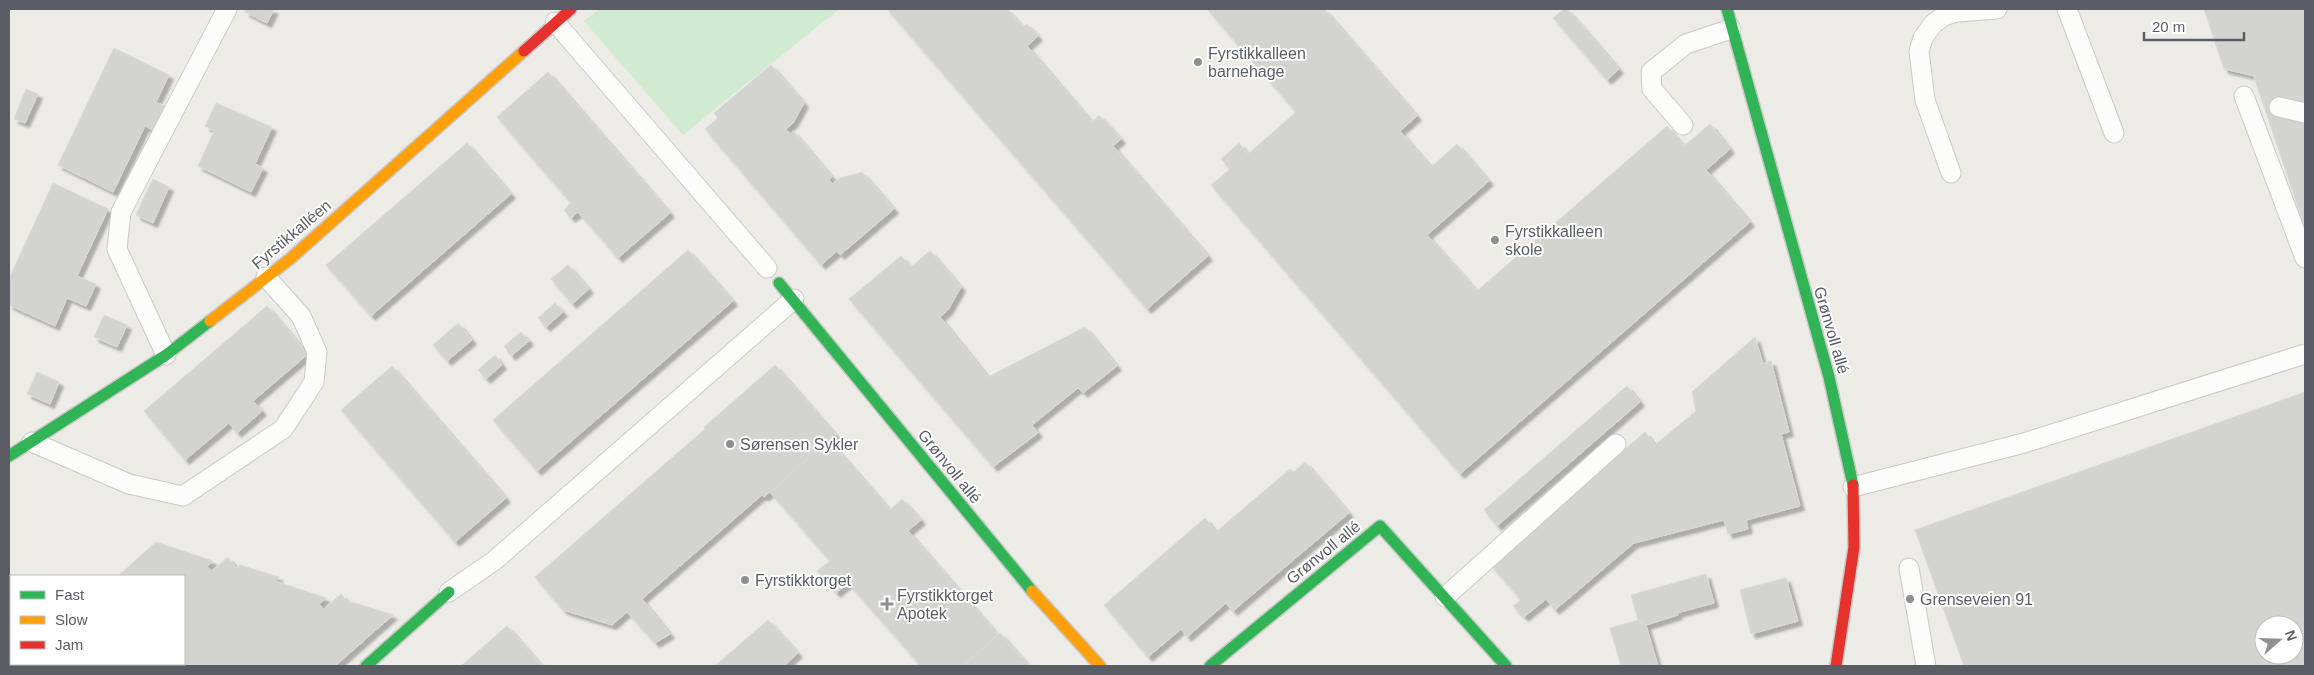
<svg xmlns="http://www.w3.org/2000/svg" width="2314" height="675" font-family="Arial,sans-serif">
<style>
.green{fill:#d1ead2}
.building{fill:#d3d3cf;stroke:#dbdad4;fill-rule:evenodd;filter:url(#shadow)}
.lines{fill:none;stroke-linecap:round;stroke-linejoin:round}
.lane-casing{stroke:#c9cac9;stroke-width:21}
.street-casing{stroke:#c9cac9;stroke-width:30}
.fast-casing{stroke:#c8c8c7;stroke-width:14}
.slow-casing{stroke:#c8c8c7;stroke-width:14}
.jam-casing{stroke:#c8c8c7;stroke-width:14}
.lane{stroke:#fcfcfb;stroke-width:19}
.street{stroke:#fcfcfb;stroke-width:28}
.fast{stroke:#30b455;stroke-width:11}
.slow{stroke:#ff9f0a;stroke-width:11}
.jam{stroke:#e5322d;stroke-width:11}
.poi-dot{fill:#8d8f91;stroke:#fff;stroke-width:2}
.labels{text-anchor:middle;stroke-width:4;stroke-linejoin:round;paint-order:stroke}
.poi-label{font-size:16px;fill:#5a5d64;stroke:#fff;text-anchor:start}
.street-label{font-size:16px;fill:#5a5d64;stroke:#fff}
</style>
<defs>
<filter id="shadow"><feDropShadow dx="4.5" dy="4.5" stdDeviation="1" flood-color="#0004"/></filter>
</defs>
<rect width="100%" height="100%" fill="#ecebe5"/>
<path class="green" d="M599,9H839L683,135L584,21Z"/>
<g class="building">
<path d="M246,9H274L267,23L245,12Z"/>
<path d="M887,9H994L997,11L1000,9H1007L1023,27L1027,24L1038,36L1027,46L1092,122L1099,115L1121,139L1113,146L1208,256L1147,309Z"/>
<path d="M1207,9H1324L1417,116L1400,131L1431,167L1457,144L1489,181L1427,235L1477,291L1667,126L1684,146L1710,124L1730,149L1706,170L1750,222L1460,474L1211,185L1230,169L1221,159L1239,143L1248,154L1296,112Z"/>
<path d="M1564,9H1567L1619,69L1607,80L1553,18Z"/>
<path d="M2204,9H2305V228L2254,77L2255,76L2224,69Z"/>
<path d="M114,48L169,75L156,102L167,107L155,131L145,126L113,192L58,165Z"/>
<path d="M771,65L804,103L793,123L786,129L790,134L793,131L832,177L829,180L832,184L840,178L862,172L894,209L840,255L837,251L821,265L705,129L718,118L714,113Z"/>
<path d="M548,72L670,213L618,258L578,212L571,218L564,210L571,203L497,117Z"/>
<path d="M26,89L38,94L25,123L14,119Z"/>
<path d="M216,103L272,127L255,164L263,168L251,192L198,166L214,131L205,126Z"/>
<path d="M467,143L511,194L371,316L326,265Z"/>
<path d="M153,179L169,187L153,223L136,215Z"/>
<path d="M53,183L108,209L77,276L96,284L86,306L67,298L55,326L9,305V279Z"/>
<path d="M688,250L733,301L537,471L493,420Z"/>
<path d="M930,251L961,287L948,310L940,317L988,377L1085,327L1117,366L1083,393L1078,388L1032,425L1038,433L993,467L849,299L901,256L911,267Z"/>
<path d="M568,265L589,289L572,304L551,279Z"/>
<path d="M555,303L563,312L546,327L538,318Z"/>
<path d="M267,306L308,354L253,401L262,411L237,433L229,423L185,460L144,411Z"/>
<path d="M104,315L127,325L117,347L94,337Z"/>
<path d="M458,323L472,340L447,361L433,345Z"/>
<path d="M521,332L529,341L511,356L504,346Z"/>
<path d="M1755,337L1763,364L1771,361L1789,432L1781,434L1800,506L1746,520L1748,529L1728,534L1724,520L1634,543L1555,610L1546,599L1524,617L1513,606L1521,600L1491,565L1645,432L1655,445L1696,411L1692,392Z"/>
<path d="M495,355L502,365L486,379L478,370Z"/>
<path d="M775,365L836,435L764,497L762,495L642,599L670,634L655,643L627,612L612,625L563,610L535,577L705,429L704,427Z"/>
<path d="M392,366L506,498L455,542L341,410Z"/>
<path d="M37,372L59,382L50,404L27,394Z"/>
<path d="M1627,386L1640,402L1497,526L1484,510Z"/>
<path d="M2305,392V666H1964L1915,530ZM2264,625H2294V655H2264Z"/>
<path d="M829,440L890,510L902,499L921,520L908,531L998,635L962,666H921L848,583L836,593L817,571L830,561L770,492Z"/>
<path d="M1305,462L1349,513L1233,611L1226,603L1187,637L1181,629L1148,657L1104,605L1205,518L1216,532L1290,469L1294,472Z"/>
<path d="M156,542L213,561L207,566L212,571L228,557L237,569L240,565L279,577L275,581L326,598L319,604L324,609L341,594L349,604L352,602L393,615L335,666H117L115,664H184V576H118Z"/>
<path d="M1706,574L1714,603L1677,613L1678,615L1646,625L1638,620L1631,595Z"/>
<path d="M1786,578L1798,621L1751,634L1740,590Z"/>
<path d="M768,620L798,653L784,666H715Z"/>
<path d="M1638,620L1646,625L1658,666H1621L1610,628Z"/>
<path d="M507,626L542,666H461Z"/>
<path d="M1000,633L1029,666H962L998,635Z"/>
</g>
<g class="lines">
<g class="lane-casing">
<g id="lane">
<path d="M2067,9L2114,133"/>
<path d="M555,22L767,268"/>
<path d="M2244,96L2305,258"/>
<path d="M2279,107L2305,113"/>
<path d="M1683,125L1652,89L1651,72L1686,44L1731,29"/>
<path d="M1951,173L1925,100L1919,51L1923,38L1933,24L1944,16L1957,12L1997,9"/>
<path d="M166,355L117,249L121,212L227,9"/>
<path d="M32,442L129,484L183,496L283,429L314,382L317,352L301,316L266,277"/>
<path d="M1853,487L2024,443L2305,354"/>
<path d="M1909,568L1926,666"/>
<path d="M449,592L495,560L794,299"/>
<path d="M1445,597L1616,444"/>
</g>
</g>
<g class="street-casing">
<g id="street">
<path d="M9,615L11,618"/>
<path d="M51,664L54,666"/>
</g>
</g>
<g class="fast-casing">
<g id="fast">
<path d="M1727,9L1829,377L1853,485"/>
<path d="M779,283L1032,591"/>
<path d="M9,456L166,355L210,321"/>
<path d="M366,666L449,592"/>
<path d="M1210,666L1380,526L1506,666"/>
</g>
</g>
<g class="slow-casing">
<g id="slow">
<path d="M210,321L290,259L524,51"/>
<path d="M1032,591L1100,666"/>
</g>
</g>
<g class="jam-casing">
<g id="jam">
<path d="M524,51L571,9"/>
<path d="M1836,666L1854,547L1853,485"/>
</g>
</g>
<use href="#lane" class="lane"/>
<use href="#street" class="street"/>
<use href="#fast" class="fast"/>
<use href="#slow" class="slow"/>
<use href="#jam" class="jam"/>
</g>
<g class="poi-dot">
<circle cx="1198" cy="62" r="5"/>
<circle cx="1495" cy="240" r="5"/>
<circle cx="730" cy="444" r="5"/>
<circle cx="745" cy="580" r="5"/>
<circle cx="1910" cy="599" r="5"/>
<path d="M884.5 596.5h5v5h5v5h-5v5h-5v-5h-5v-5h5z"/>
</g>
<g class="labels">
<g class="poi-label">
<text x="1208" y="59">Fyrstikkalleen<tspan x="1208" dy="18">barnehage</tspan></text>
<text x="1505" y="237">Fyrstikkalleen<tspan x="1505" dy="18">skole</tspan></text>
<text x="740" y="450">Sørensen Sykler</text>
<text x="755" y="586">Fyrstikktorget</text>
<text x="897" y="601">Fyrstikktorget<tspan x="897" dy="18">Apotek</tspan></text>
<text x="1920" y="605">Grenseveien 91</text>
</g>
<g class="street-label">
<text transform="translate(291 234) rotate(-40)" y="6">Fyrstikkalléen</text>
<text transform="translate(1832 330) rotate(74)" y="6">Grønvoll allé</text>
<text transform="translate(950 466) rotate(51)" y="6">Grønvoll allé</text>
<text transform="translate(1323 552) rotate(-39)" y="6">Grønvoll allé</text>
</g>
</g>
<rect width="2314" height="675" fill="none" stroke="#5a5d64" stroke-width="20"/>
<rect x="10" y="575" width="175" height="90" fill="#ffffff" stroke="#bdbec1"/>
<rect x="20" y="591" width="25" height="8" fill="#30b455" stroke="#bdbec1"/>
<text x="55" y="600" font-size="15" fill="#5a5d64">Fast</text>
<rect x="20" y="616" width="25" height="8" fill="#ff9f0a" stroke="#bdbec1"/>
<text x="55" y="625" font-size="15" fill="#5a5d64">Slow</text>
<rect x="20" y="641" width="25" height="8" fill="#e5322d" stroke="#bdbec1"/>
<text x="55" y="650" font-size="15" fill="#5a5d64">Jam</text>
<g transform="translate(2279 640) rotate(70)"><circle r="24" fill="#ffffff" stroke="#bdbec1"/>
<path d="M0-4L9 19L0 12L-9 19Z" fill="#8d8f91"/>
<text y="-8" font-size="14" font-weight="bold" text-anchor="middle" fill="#5a5d64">N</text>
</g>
<path d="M2144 32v8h100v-8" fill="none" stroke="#5a5d64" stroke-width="2.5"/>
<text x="2152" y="32" font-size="15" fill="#5a5d64" stroke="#ffffff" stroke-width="4" paint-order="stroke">20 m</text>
</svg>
